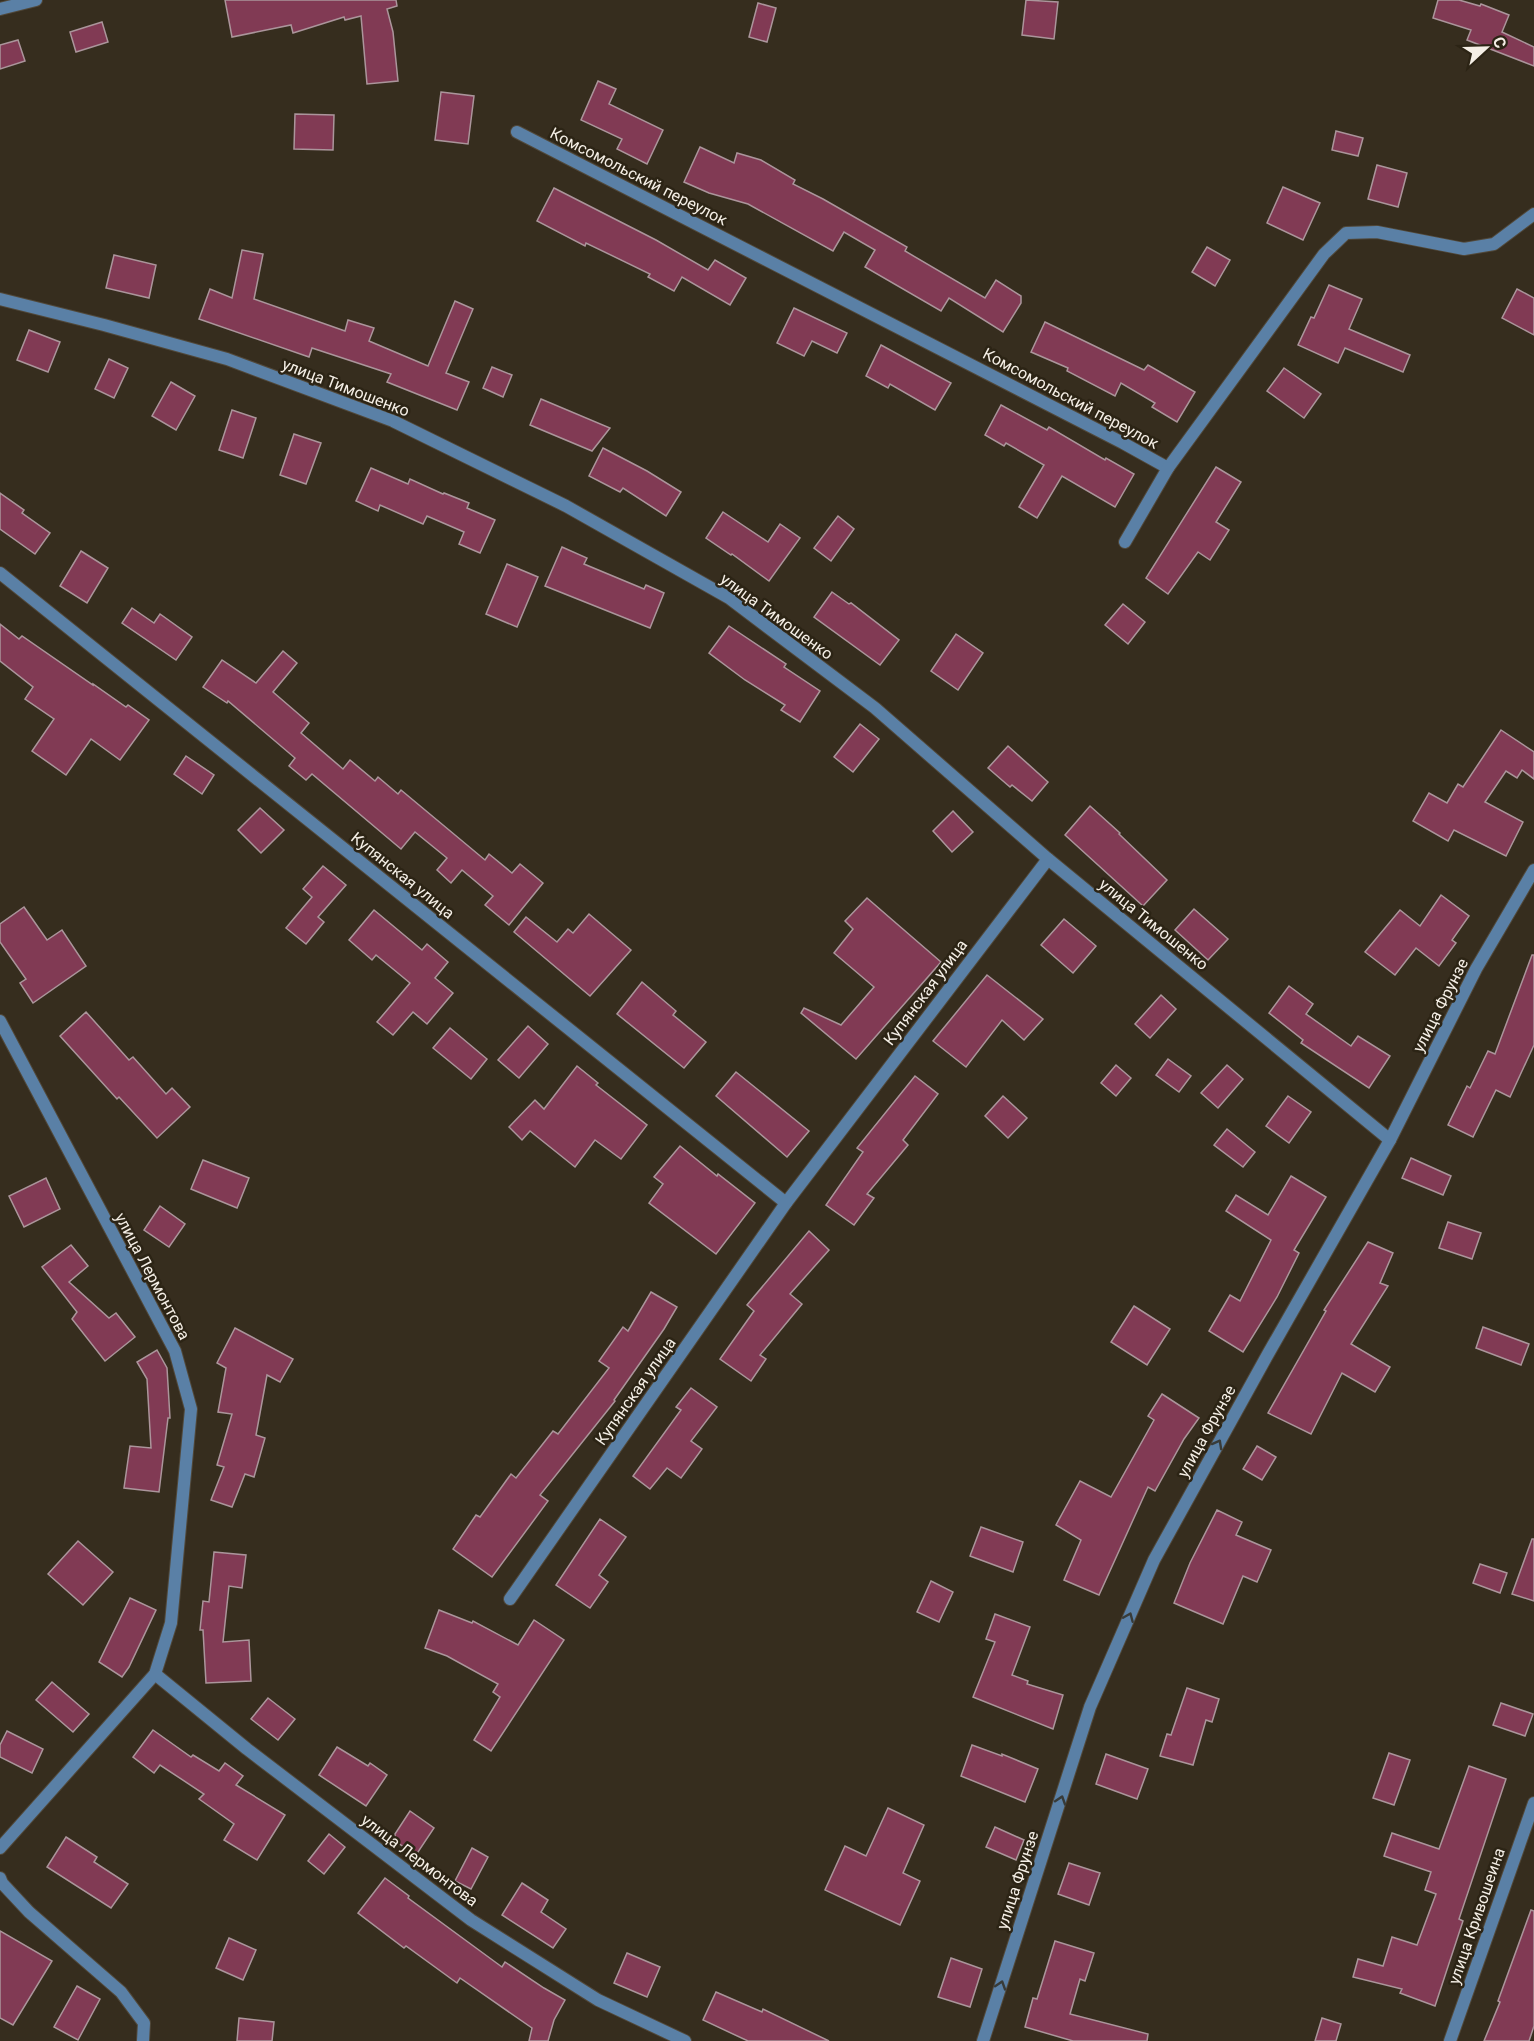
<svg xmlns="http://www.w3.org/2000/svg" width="1534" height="2041" font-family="Roboto,sans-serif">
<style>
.building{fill:#813a54;stroke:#ab959b;stroke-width:1.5}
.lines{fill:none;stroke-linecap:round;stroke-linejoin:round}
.minor-casing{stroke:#51483a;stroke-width:14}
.tertiary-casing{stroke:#51483a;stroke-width:14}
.minor{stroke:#5a80a6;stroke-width:12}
.tertiary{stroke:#5a80a6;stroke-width:12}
.oneway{stroke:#383b39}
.labels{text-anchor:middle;stroke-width:5;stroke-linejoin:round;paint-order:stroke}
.street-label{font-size:16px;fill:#f5efe6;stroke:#2c2415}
</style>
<rect width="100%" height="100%" fill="#362d1e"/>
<g class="building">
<path d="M225,0H396L397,6L387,9L393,32L398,81L367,84L361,16L345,20L344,17L293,33L291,25L232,37Z"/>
<path d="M1026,0L1058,2L1054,39L1022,35Z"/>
<path d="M1438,0H1459L1480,6L1481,4L1509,15L1502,32L1534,47V66L1467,40L1471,30L1433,18Z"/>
<path d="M758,3L776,8L767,42L749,37Z"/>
<path d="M102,22L108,42L76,52L70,32Z"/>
<path d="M18,40L25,61L0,69V45Z"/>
<path d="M598,81L616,89L609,104L663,130L647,164L617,149L622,139L581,120Z"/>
<path d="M441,92L474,96L468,144L435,140Z"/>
<path d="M295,114L334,115L333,150L294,149Z"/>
<path d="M1336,131L1363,138L1358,156L1332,150Z"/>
<path d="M700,147L734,163L737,153L761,160L795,180L793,184L823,199L907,247L905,251L985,298L996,280L1021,296V303L1003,332L949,298L941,311L865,267L875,250L844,232L833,251L748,204L709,193L684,182Z"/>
<path d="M1377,165L1407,173L1398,207L1368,199Z"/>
<path d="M1283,187L1320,203L1303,240L1267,223Z"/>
<path d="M554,188L656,240L708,270L715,260L746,278L730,305L682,277L674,291L648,277L650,274L586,243L585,246L537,221Z"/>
<path d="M1207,247L1230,260L1215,286L1192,272Z"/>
<path d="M242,250L263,254L254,299L345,331L348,320L374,328L369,341L428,366L455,301L473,309L446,373L469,382L457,410L387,382L391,374L312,348L309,357L199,319L210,289L232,298Z"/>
<path d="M114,255L156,265L149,298L106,288Z"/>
<path d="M1329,285L1362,299L1349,329L1410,355L1403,372L1345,348L1338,363L1298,345L1311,317L1314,318Z"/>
<path d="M1517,289L1534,298V335L1502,318Z"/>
<path d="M794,308L847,333L837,353L812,341L804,356L777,343Z"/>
<path d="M1045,322L1144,370L1148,365L1195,392L1177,422L1152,407L1155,403L1121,383L1115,396L1067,371L1068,368L1031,352Z"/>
<path d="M29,330L60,342L48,372L17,360Z"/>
<path d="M881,345L951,383L935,410L890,384L888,388L866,376Z"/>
<path d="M109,359L128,368L114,398L95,389Z"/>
<path d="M492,367L512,375L503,397L483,388Z"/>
<path d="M1284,368L1321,394L1304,418L1267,391Z"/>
<path d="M171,382L195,396L176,430L152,416Z"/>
<path d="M541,399L610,428L592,451L530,425Z"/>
<path d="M1001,405L1047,430L1049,427L1105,460L1106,458L1134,474L1115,507L1062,476L1037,518L1019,507L1044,465L1006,443L1004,446L985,435Z"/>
<path d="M232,410L256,418L243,458L219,450Z"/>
<path d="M294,434L321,443L306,484L280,475Z"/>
<path d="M603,448L647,471L681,492L666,516L623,488L620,492L589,476Z"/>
<path d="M1216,467L1241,482L1216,522L1229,530L1210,560L1198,552L1168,594L1146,578Z"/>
<path d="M371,468L408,484L410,479L443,494L444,493L469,503L467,508L495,520L480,553L459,544L464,532L427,516L423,524L380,505L378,511L356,501Z"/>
<path d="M0,493L24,510L22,513L50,533L35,554L0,529Z"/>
<path d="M723,512L768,542L780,524L800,538L769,581L732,554L731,555L706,538Z"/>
<path d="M838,516L854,529L831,561L814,548Z"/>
<path d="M562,547L587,558L584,564L644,589L646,585L664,593L650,628L545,586Z"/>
<path d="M81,551L108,568L87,603L60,586Z"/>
<path d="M507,564L538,577L517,627L486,614Z"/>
<path d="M832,592L849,604L851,603L899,640L880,665L814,617Z"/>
<path d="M1123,604L1145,622L1128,644L1105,625Z"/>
<path d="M132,608L154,623L160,614L192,637L176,660L122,623Z"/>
<path d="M0,624L19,639L22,636L93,685V684L126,707L128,705L149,720L120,760L91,739L66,775L32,751L54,719L25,699L33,687L0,661Z"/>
<path d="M729,626L786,664L784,667L820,691L800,722L781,710L785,705L745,680L709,653Z"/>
<path d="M956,634L983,653L958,690L931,671Z"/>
<path d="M283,651L297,663L273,692L309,723L301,733L343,769L350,760L375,781L378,777L398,794L401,790L485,860L489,854L512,873L520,864L543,883L509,925L485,905L493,896L462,870L451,883L437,870L447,858L415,832L401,849L312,774L306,780L289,766L295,758L228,701L227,703L203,687L222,660L256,683Z"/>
<path d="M860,724L879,739L853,772L834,757Z"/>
<path d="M1501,730L1534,752V779L1522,770L1517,778L1506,771L1485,802L1523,822L1506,856L1454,830L1448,841L1413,821L1429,793L1447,803L1458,784L1463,787Z"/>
<path d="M1008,746L1048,782L1032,801L1012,785L1010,787L988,768Z"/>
<path d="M186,756L214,775L202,794L174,774Z"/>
<path d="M1090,806L1120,833L1119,834L1167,880L1143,906L1065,835Z"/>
<path d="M260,808L284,830L261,853L238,830Z"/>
<path d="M953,811L973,832L952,852L933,831Z"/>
<path d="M323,866L346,885L318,917L324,922L306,944L286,928L312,897L303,889Z"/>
<path d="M1441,895L1469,916L1452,940L1456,943L1439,966L1416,948L1395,975L1365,952L1400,910L1420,926Z"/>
<path d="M867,898L941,962L856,1059L801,1013L804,1008L841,1025L874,987L834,953L853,929L845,921Z"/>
<path d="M24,907L47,940L62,930L86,966L33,1003L20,983L26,979L0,942V924Z"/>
<path d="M1194,909L1228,939L1208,960L1175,930Z"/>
<path d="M374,910L422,950L427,944L448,962L435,978L453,993L427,1024L413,1012L393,1035L377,1022L410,983L376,955L372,960L349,940Z"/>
<path d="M589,914L631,950L590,996L514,932L526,917L557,942L568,929L573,933Z"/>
<path d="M1064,919L1096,946L1073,973L1041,945Z"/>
<path d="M1532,955H1534V1045L1510,1097L1496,1090L1473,1137L1448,1125L1467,1086L1470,1088L1488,1051L1495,1054Z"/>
<path d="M987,975L1043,1019L1024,1040L1002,1020L966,1067L933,1041Z"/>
<path d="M642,982L676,1011L673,1015L706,1042L684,1068L617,1014Z"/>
<path d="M1289,986L1313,1004L1306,1014L1351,1046L1358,1036L1390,1056L1369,1088L1301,1043L1303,1040L1269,1013Z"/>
<path d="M1161,995L1176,1009L1150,1038L1135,1024Z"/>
<path d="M86,1012L129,1060L133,1057L166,1094L172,1088L190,1107L157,1138L119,1097L117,1099L60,1036Z"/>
<path d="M528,1026L548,1044L519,1078L498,1060Z"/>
<path d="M450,1028L487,1059L471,1079L433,1048Z"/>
<path d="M1168,1059L1191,1076L1179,1092L1156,1075Z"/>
<path d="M1116,1065L1131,1078L1116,1096L1101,1083Z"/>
<path d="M1227,1065L1243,1079L1218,1108L1201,1093Z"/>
<path d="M577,1066L598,1083L596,1085L647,1125L621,1159L595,1140L575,1167L530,1131L522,1140L509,1127L535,1100L544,1109Z"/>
<path d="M736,1072L809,1131L787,1157L716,1096Z"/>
<path d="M915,1076L938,1094L903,1140L908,1145L867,1194L874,1198L854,1225L826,1205L863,1152L857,1148Z"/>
<path d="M1003,1096L1027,1118L1008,1138L985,1116Z"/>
<path d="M1288,1096L1311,1112L1289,1143L1266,1126Z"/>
<path d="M1227,1129L1255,1152L1243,1167L1214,1145Z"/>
<path d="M680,1146L717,1176L718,1174L755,1203L716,1254L649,1203L663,1184L654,1177Z"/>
<path d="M1411,1158L1451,1176L1443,1195L1402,1178Z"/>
<path d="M203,1160L249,1178L237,1208L191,1189Z"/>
<path d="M1291,1176L1326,1197L1294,1250L1299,1253L1277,1297L1243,1352L1209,1331L1230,1295L1240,1301L1271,1240L1226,1211L1236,1195L1268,1215Z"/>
<path d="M46,1178L60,1209L24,1227L9,1196Z"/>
<path d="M160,1206L185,1224L169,1247L144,1230Z"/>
<path d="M1448,1222L1481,1233L1472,1259L1439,1248Z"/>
<path d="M809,1231L829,1250L790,1294L802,1304L760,1355L766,1359L751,1381L720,1359L754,1311L747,1305Z"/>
<path d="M1368,1242L1393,1253L1380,1283L1388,1286L1351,1344L1390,1367L1375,1392L1342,1373L1311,1434L1268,1413L1326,1311L1324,1310Z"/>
<path d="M71,1245L88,1266L69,1282L109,1318L116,1313L135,1337L105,1361L72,1319L77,1312L42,1267Z"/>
<path d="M651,1292L677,1307L664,1329L614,1400L615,1401L540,1495L548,1501L492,1577L453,1549L476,1515L480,1517L511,1474L516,1478L553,1431L558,1434L609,1368L599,1361L623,1327L628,1331Z"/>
<path d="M1134,1306L1170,1329L1147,1365L1111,1342Z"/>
<path d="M1483,1327L1529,1344L1521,1365L1476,1348Z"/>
<path d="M235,1328L293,1359L280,1382L267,1375L256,1435L265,1438L254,1477L245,1474L232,1507L211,1500L224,1467L217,1465L232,1414L218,1412L226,1368L217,1363Z"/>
<path d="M157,1350L167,1368L170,1418H168L159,1492L124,1488L130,1446L151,1448L147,1379L137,1362Z"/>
<path d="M691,1388L717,1407L691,1441L702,1449L681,1478L667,1468L650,1489L633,1476L681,1410L676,1407Z"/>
<path d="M1162,1394L1199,1418L1184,1439L1155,1491L1148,1487L1099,1595L1064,1580L1081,1540L1056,1525L1080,1481L1111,1497L1154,1420L1148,1416Z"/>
<path d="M1257,1446L1276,1457L1262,1480L1243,1469Z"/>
<path d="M1217,1510L1242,1522L1236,1535L1271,1550L1257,1582L1243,1576L1223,1624L1174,1603L1190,1563Z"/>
<path d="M600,1519L626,1537L599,1575L608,1582L590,1608L556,1585Z"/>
<path d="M981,1527L1023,1542L1013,1572L970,1556Z"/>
<path d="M1532,1539H1534V1601L1512,1594Z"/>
<path d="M78,1541L113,1572L83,1605L48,1574Z"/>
<path d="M214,1552L246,1555L242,1588L229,1586L223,1642L249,1640L251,1681L206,1683L203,1630H200L203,1601L209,1602Z"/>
<path d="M1480,1564L1507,1573L1500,1593L1473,1583Z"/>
<path d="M931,1581L953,1592L939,1622L917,1612Z"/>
<path d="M130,1598L156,1610L129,1667L122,1677L99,1662Z"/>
<path d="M439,1610L472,1623L473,1621L518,1645L534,1620L564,1640L491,1751L474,1740L500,1697L493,1692L498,1684L447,1656L425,1648Z"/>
<path d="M995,1614L1030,1627L1012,1675L1028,1681L1027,1684L1063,1695L1053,1729L973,1697L995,1642L986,1639Z"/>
<path d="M52,1682L89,1714L73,1732L36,1700Z"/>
<path d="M1187,1688L1219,1699L1212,1722L1206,1720L1193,1765L1160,1756L1167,1734L1171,1735Z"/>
<path d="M268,1698L295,1719L278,1740L251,1719Z"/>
<path d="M1501,1703L1533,1714L1525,1736L1493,1725Z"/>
<path d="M153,1730L191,1757L193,1755L219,1771L225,1763L243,1776L236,1785L285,1815L257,1860L224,1840L234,1824L199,1799L204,1794L160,1765L154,1773L133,1757Z"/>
<path d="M7,1731L43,1749L32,1773L0,1757V1745Z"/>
<path d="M972,1745L1002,1756V1754L1038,1769L1025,1802L961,1776Z"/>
<path d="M337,1747L368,1766L370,1763L387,1775L366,1806L319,1775Z"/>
<path d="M1389,1753L1410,1760L1394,1805L1373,1798Z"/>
<path d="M1106,1754L1148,1769L1137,1799L1096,1784Z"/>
<path d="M1469,1766L1506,1779L1459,1919L1463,1921L1435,2006L1400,1993L1402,1989L1353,1977L1358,1959L1383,1966L1392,1937L1417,1945L1436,1894L1425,1890L1431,1872L1384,1856L1392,1833L1439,1849Z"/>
<path d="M888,1808L924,1825L903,1873L920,1881L900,1925L825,1890L845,1846L866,1856Z"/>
<path d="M410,1811L434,1828L416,1855L395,1841V1834Z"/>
<path d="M995,1827L1024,1840L1016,1860L986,1847Z"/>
<path d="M329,1834L345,1847L324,1874L308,1861Z"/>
<path d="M66,1837L97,1857L94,1862L128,1884L111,1908L47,1867Z"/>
<path d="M472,1848L488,1857L471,1889L455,1881Z"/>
<path d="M1069,1863L1100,1873L1089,1905L1058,1894Z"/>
<path d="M385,1878L409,1896L408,1898L502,1967L505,1962L544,1988L565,2000L554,2020L548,2041H529L532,2028L460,1978L457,1983L406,1946L404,1948L358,1913Z"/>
<path d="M522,1883L548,1900L541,1912L566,1929L553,1948L502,1915Z"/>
<path d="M1531,1910L1534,1911V2026L1529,2041H1484L1500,2002L1498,2001Z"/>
<path d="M0,1931L52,1961L13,2025L0,2018Z"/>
<path d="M229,1938L256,1950L243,1980L216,1968Z"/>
<path d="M1055,1941L1094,1953L1085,1981L1080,1979L1070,2014L1148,2034L1147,2041H1073L1025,2027L1033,1998L1037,1999Z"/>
<path d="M627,1953L660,1967L647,1997L614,1983Z"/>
<path d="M951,1958L982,1969L970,2007L938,1997Z"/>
<path d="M77,1986L100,1999L78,2040L54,2027Z"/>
<path d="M716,1992L762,2012L763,2009L829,2041H748L703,2020Z"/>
<path d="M239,2018L274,2022L272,2041H237Z"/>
<path d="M1322,2018L1341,2024L1336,2041H1315Z"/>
</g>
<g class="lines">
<g class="minor-casing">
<g id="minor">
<path d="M517,132L1123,443L1168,468L1324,254L1346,233L1377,232L1464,249L1494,244L1534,214"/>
<path d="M0,299L104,325L227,359L393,421L566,506L729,598L875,708L1048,859L1390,1140"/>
<path d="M1125,542L1168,468"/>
<path d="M0,573L786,1203"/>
<path d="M0,1021L175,1351L191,1409L171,1623L155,1674L0,1848"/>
<path d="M510,1599L786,1203L1048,859"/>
<path d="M155,1674L247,1749L471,1920L598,2000L685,2041"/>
<path d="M0,1878L2,1883L29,1912L121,1992L144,2023L143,2041"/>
<path d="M1450,2041L1534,1803"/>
</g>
</g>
<g class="tertiary-casing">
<g id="tertiary">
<path d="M0,9L36,0"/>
<path d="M983,2041L1090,1707L1154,1560L1268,1354L1390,1140L1476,969L1534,870"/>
</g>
</g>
<use href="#minor" class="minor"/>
<use href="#tertiary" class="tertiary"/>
</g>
<defs><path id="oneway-chevron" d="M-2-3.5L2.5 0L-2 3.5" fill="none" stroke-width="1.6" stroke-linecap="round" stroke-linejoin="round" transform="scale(1.5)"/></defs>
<g class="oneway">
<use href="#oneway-chevron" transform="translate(1218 1444) rotate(-61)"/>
<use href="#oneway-chevron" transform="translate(1129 1617) rotate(-67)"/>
<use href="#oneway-chevron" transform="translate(1061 1800) rotate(-72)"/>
<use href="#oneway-chevron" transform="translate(1001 1985) rotate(-72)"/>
</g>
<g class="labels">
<g class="street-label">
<text transform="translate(639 176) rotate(27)" y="6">Комсомольский переулок</text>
<text transform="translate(346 387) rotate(21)" y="6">улица Тимошенко</text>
<text transform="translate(1071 398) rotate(28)" y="6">Комсомольский переулок</text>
<text transform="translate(777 616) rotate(36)" y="6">улица Тимошенко</text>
<text transform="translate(403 875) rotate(39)" y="6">Купянская улица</text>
<text transform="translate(1154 924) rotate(39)" y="6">улица Тимошенко</text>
<text transform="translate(925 992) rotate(-53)" y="6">Купянская улица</text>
<text transform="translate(1440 1005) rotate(-63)" y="6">улица Фрунзе</text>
<text transform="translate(153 1276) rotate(62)" y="6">улица Лермонтова</text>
<text transform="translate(635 1391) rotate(-55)" y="6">Купянская улица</text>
<text transform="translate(1206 1431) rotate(-61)" y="6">улица Фрунзе</text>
<text transform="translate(420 1860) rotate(37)" y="6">улица Лермонтова</text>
<text transform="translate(1017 1880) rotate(-72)" y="6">улица Фрунзе</text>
<text transform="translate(1476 1916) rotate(-71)" y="6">улица Кривошеина</text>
</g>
</g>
<g transform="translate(1486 48) rotate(68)" stroke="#2c2415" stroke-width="4.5" paint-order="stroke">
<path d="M0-4.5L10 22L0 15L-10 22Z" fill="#f5efe6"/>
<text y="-9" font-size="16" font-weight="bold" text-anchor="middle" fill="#f5efe6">С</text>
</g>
</svg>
